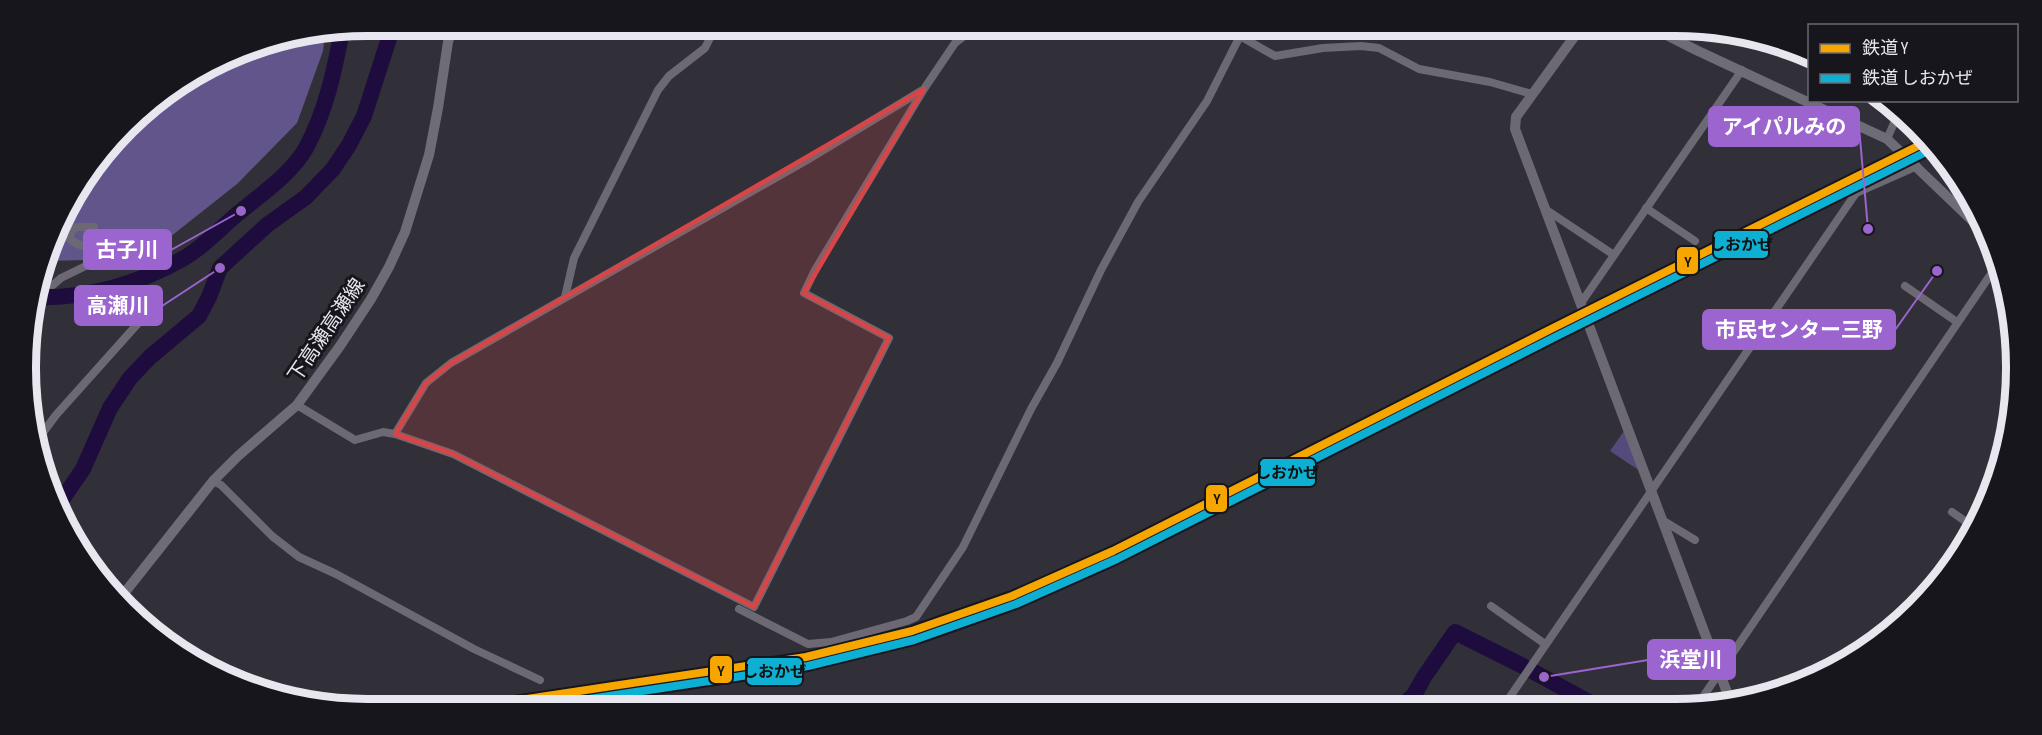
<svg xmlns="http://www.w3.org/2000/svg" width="2042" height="735" font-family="'Sofia Sans Condensed','Noto Sans JP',sans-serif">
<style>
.green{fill:#564a7c}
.forest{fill:#62558c}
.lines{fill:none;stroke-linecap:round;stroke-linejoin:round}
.river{stroke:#1f0c3e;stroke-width:16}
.minor{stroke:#6c6974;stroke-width:8}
.tertiary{stroke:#6c6974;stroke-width:10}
.secondary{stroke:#6d6c77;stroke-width:10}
.rail-1-casing{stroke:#17161c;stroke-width:12}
.rail-2-casing{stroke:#17161c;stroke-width:12}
.rail-1{stroke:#f7a600;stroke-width:8}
.rail-2{stroke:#0dafd3;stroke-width:8}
.marked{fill:#d94546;fill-opacity:0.2;stroke:#d94546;stroke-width:4.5;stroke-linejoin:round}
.labels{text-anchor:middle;stroke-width:6;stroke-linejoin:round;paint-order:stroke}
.street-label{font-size:20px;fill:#e8e7f0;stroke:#17161c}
.rim{fill:none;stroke:#e8e7f0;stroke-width:8}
.leader{fill:none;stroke:#9c64ce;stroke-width:2}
.callout-dot{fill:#9c64ce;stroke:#17161c;stroke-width:2}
.callout{fill:#9c64ce;stroke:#9c64ce;stroke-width:2}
.callout-label{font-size:21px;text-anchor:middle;font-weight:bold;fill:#fff}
.line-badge{stroke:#17161c;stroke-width:2}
.pale-badge-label{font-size:16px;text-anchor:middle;font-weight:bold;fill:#111}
</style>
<rect width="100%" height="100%" fill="#313038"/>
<path class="green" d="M1624,431L1640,471L1610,451Z"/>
<path class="forest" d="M325,34L323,51L297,123L237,184L170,237L86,260L47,261L61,216L142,111L237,51Z"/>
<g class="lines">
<g class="river">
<path d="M36,297C86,299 141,283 184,258C205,246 222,226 241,211C263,193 291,174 306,148C326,111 334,72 342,31"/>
<path d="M59,504L83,469L110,408L130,378L150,357L199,316L209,297L220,268L267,225L306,197L333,169L349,145L364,116L393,26"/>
<path d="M1532,671L1598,707"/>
<path d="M1401,707L1414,695L1424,677L1455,632L1523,666"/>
</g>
<g class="minor">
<path d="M1240,36L1275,56L1323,48L1361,46L1379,48L1419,69L1490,82L1532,94"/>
<path d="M1887,139L1898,114"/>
<path d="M1646,208L1695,241"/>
<path d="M1545,209L1614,255"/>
<path d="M40,284L53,285L61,278L98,260L99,252C89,246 77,247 69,238L72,231L77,227H94"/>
<path d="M1905,286L1957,322"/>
<path d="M565,297L574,258L658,90L669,76L705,48L716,26"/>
<path d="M1581,303L1742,70"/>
<path d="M297,405L355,440L383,432L395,434L453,454L754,607L889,338L804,293L815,270L924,89L955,43L977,26"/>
<path d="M395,434L426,383L451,363L807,160L921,91"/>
<path d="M36,442L56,415L150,310L153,303"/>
<path d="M213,481L221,485L272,536L299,557L336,574L474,649L540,680"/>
<path d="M1952,512L1975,528"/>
<path d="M1662,520L1695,540"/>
<path d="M1491,606L1545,644"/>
<path d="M739,609L808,644L831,642L907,621L916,617L963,547L1031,409L1057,363L1101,270L1138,202L1207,101L1240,36L1241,26"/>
<path d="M1503,707L1856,193L1917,166"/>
<path d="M1696,707L1995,268"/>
<path d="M540,709L576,705L587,709"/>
</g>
<path class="tertiary" d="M1582,26L1516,117L1515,129L1731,703"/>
<g class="secondary">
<path d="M1649,26L1696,50L1887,139L1982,230"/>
<path d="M122,596L213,481L238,456L297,405L340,346L371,299L389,267L405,232L429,155L438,108L448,42L453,26"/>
</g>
<g class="rail-1-casing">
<path id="rail-1" d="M460,709L806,657L912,631L1012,596L1113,551L1551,329L1924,143"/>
</g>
<g class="rail-2-casing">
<path id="rail-2" d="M523,709L808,666L914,640L1016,604L1117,559L1555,337L1928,151"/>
</g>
<use href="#rail-1" class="rail-1"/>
<use href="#rail-2" class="rail-2"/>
</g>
<path class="marked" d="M924,89L804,293L889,338L754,607L453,454L395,434L426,383L451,363Z"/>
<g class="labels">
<g class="street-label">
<text transform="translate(326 330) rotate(-56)" y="7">下高瀬高瀬線</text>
</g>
</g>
<path d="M0 0H2042V735H0ZM367 36H1675A331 331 0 0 1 2006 367V368A331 331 0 0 1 1675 699H367A331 331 0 0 1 36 368V367A331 331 0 0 1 367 36Z" fill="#17161c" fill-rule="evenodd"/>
<path class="rim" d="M367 36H1675A331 331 0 0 1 2006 367V368A331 331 0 0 1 1675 699H367A331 331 0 0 1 36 368V367A331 331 0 0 1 367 36Z"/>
<path class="leader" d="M1868 229L1859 127M241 211L171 250M220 268L162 306M1937 271L1895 330M1544 677L1648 660"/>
<g class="callout-dot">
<circle cx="1868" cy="229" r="6"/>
<circle cx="241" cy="211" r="6"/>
<circle cx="220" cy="268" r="6"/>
<circle cx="1937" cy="271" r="6"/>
<circle cx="1544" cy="677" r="6"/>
</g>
<g class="callout">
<rect x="1709" y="107" width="150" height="39" rx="6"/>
<rect x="84" y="230" width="87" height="39" rx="6"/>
<rect x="75" y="286" width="87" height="39" rx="6"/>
<rect x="1703" y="310" width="192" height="39" rx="6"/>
<rect x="1648" y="640" width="87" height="39" rx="6"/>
</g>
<g class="callout-label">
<text x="1784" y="134">アイパルみの</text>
<text x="127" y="257">古子川</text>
<text x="118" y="313">高瀬川</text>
<text x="1799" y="337">市民センター三野</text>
<text x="1691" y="667">浜堂川</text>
</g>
<g class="line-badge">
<rect x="1713" y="230" width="56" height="29" rx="6" fill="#0dafd3"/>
<rect x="1676" y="246" width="23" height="29" rx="6" fill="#f7a600"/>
<rect x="1259" y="458" width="57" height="29" rx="6" fill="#0dafd3"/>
<rect x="1205" y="484" width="23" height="29" rx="6" fill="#f7a600"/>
<rect x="709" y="655" width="24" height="29" rx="6" fill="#f7a600"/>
<rect x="746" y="657" width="57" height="29" rx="6" fill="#0dafd3"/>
</g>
<g class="pale-badge-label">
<text x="1741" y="250">しおかぜ</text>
<text x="1688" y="267">Y</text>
<text x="1287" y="478">しおかぜ</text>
<text x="1217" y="504">Y</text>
<text x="721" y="676">Y</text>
<text x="774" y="677">しおかぜ</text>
</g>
<rect x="1808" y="24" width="210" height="78" fill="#17161c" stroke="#6b6a71" stroke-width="1.5"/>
<rect x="1820" y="44" width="30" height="9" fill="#f7a600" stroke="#6b6a71" stroke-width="1.5"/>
<text x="1862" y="54" font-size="18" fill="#e8e7f0">鉄道 Y</text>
<rect x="1820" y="74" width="30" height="9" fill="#0dafd3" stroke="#6b6a71" stroke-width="1.5"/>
<text x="1862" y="84" font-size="18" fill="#e8e7f0">鉄道 しおかぜ</text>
</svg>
